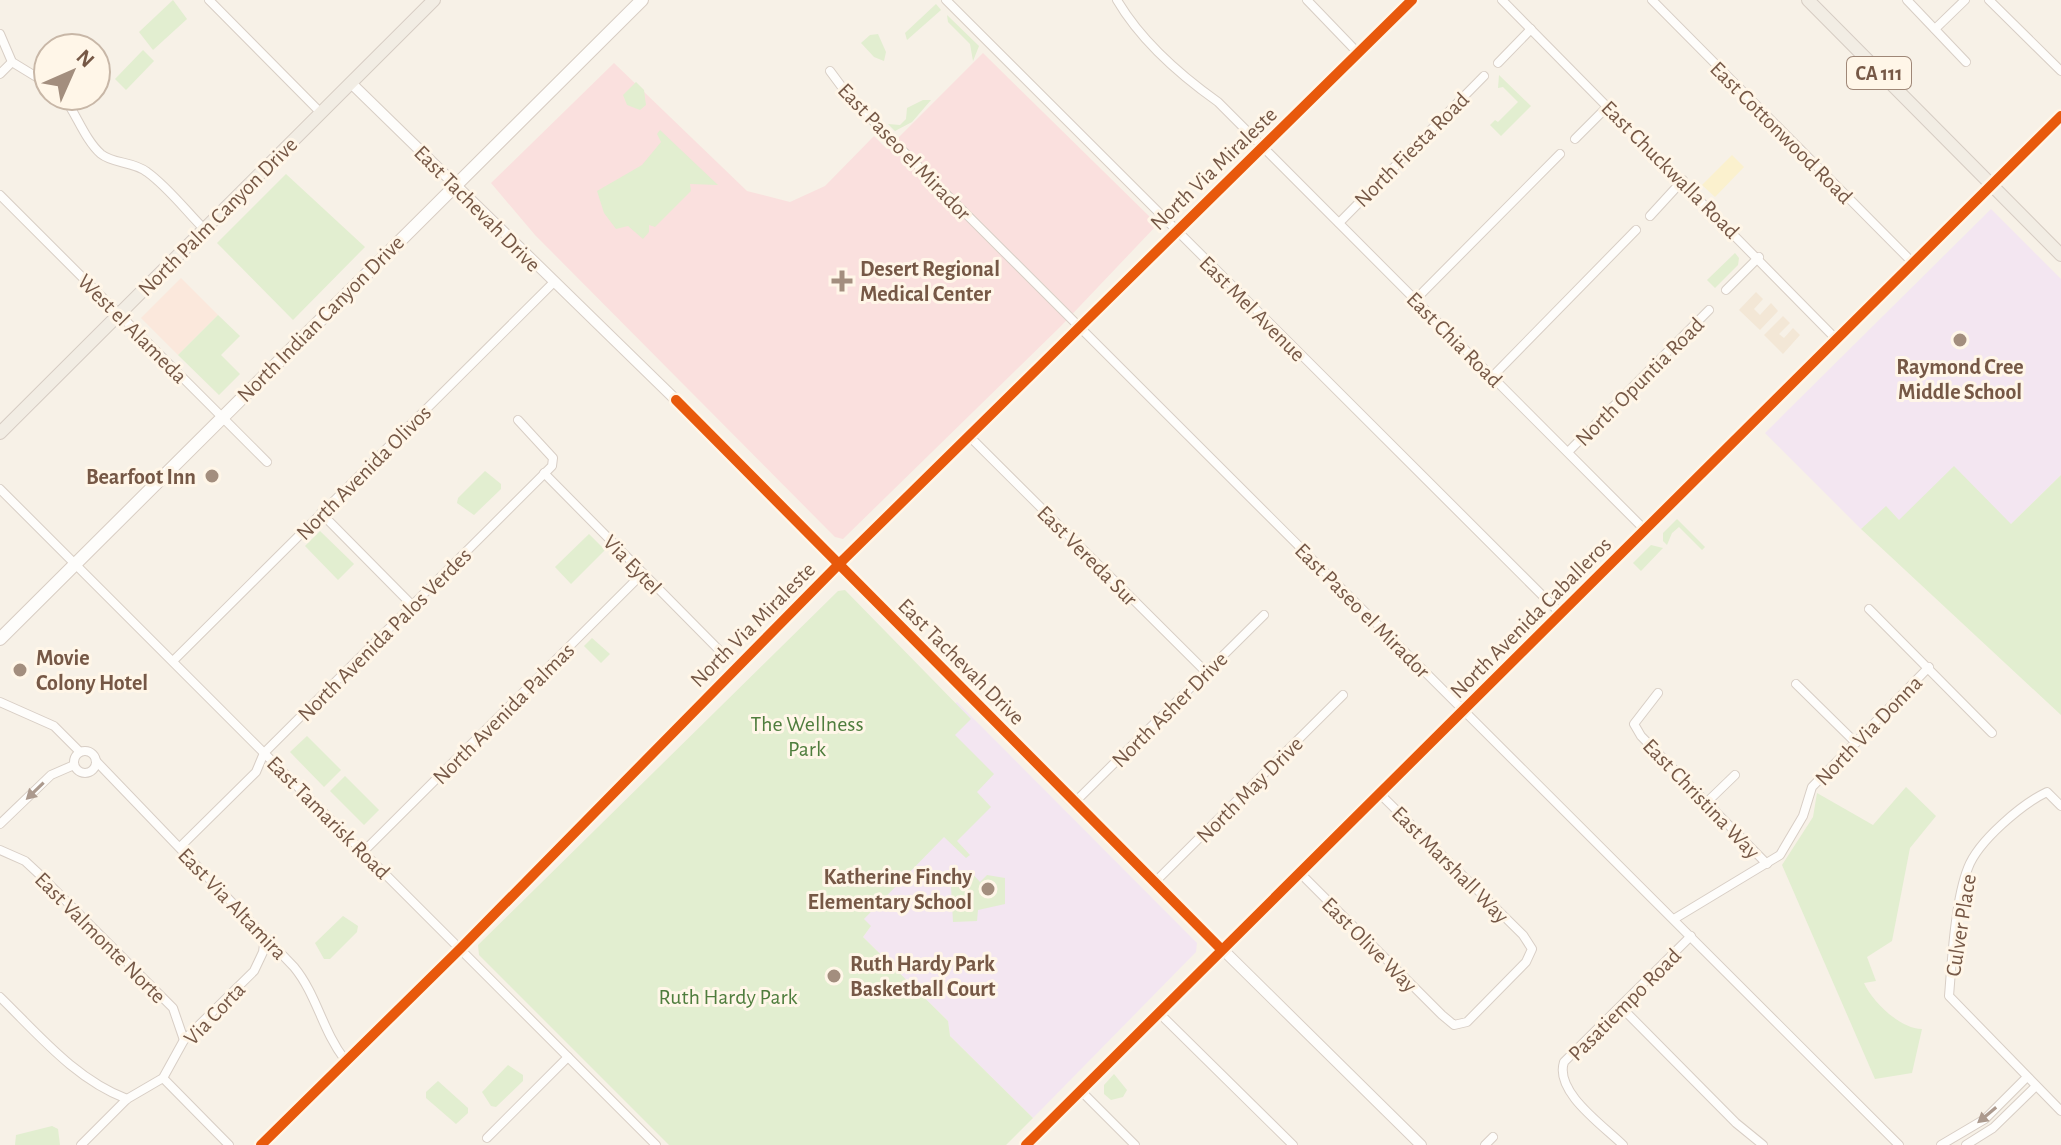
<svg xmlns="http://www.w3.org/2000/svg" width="2061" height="1145" font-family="'Alegreya Sans',sans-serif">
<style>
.residential{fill:#f3e7d6}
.commercial{fill:#fbe8dc}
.education{fill:#f3e6f1}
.medical{fill:#fae0de}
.green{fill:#e2eed0}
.sand{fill:#fbf1ce}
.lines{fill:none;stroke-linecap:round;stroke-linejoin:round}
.minor-casing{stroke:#d8cec5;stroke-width:10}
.tertiary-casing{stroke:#d8cec5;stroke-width:12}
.secondary-casing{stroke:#d8cdc3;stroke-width:14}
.primary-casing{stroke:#d6ccc3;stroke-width:14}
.minor{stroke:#fefdfb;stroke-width:8}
.tertiary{stroke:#fefdfb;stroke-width:10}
.secondary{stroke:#fefdfb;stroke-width:12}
.primary{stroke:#f2ede4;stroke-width:12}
.cycleway-casing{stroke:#fff6e8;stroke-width:15}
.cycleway{stroke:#e8590c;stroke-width:10}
.oneway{fill:#ac9a8e}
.poi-dot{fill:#a38e7e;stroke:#fff6e8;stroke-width:3}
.labels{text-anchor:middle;stroke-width:6;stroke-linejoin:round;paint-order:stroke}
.shield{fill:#fff6e8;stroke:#9f8777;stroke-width:2}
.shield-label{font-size:20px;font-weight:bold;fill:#765846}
.street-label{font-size:22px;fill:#765846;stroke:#fff6e8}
.poi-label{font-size:22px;font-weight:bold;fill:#765846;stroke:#fff6e8;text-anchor:start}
.park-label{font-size:22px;fill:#4f7d3d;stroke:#fff6e8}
</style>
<rect width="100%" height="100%" fill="#f7f1e7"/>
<g class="residential">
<path d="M1756,292L1763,299L1754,309L1760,315L1771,303L1778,311L1760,330L1739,310Z"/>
<path d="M1783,316L1790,323L1779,334L1784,338L1793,328L1800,335L1783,354L1764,335Z"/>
</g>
<path class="commercial" d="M181,278L218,315L178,355L141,318Z"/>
<g class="education">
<path d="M1991,209L2061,279V475L2011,524L1899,520L1886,507L1861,529L1765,433Z"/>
<path d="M957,702L1197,943L1196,952L1033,1118L950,1036L948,1021L863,937L870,927L801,858Z"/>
</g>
<path class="medical" d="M983,53L1151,218L1155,227L1061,326L843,539L835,537L535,235L491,183L614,63L747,191L790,202L825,186L874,136L887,149Z"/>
<g class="green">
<path d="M173,0L187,19L153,50L139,32Z"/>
<path d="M936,4L941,10L907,40L905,33Z"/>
<path d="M947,15L979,46L973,61L970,44L948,22Z"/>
<path d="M878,34L886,52L884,61L874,57L861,43L870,35Z"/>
<path d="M143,50L154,61L126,90L115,79Z"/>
<path d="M1499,75L1531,106L1501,136L1490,125L1495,120L1498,122L1518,102L1503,87L1498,88Z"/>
<path d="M636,82L644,90L646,105L640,110L627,105L623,95Z"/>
<path d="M923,100H931L912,122L895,131L888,124L900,125L906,119L907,108Z"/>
<path d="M660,130L718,185L690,184L691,191L655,227L649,225V232L643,239L628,226L616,229L604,213L597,191L642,165L661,142L657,134Z"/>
<path d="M286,174L365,247L293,320L217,243Z"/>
<path d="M1735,253L1739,258L1738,265L1715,288L1707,280Z"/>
<path d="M218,315L240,336L221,355L240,374L219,395L178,355Z"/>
<path d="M1954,466L2011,524L2061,475V715L1861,529L1886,506L1899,520Z"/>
<path d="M485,471L501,484V489L474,515L457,503L458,498Z"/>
<path d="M1677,519L1705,547L1702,550L1679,527L1672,533L1667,545L1663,541V533Z"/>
<path d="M320,531L354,564L338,580L305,546Z"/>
<path d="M589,534L605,550L571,584L555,567Z"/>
<path d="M1651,545L1663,548L1641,571L1633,563Z"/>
<path d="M845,590L971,719L955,735L994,774L977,792L991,807L957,841L970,855L966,858L944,837L864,919L871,926L863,937L948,1021L950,1036L1033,1118L1006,1145H669L479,955L478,945L838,591Z"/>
<path d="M592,638L610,654L601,663L584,646Z"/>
<path d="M307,736L341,770L324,787L290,752Z"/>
<path d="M345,776L379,810L364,825L330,791Z"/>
<path d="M1906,787L1936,816L1910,848L1892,941L1867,957L1876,981L1864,983C1872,1001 1900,1029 1922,1029L1912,1073L1875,1079L1782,865L1813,817L1817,793L1873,825Z"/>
<path d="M969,870L980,882L987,875L1005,878V904L978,910L977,921L953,922L951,887Z"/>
<path d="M343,916L358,926L357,932L330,959H324L315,943Z"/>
<path d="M508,1065L523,1075V1081L496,1107L491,1106L482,1092Z"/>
<path d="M1114,1074L1127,1090L1123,1097L1111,1100L1104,1094V1085Z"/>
<path d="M438,1081L468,1108V1113L456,1124L426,1098V1092Z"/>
<path d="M52,1126L58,1129L60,1145H15L16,1135Z"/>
</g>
<path class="sand" d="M1732,155L1744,167L1715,197L1702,185Z"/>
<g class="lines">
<g class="minor-casing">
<g id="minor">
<path d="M209,0L321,113"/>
<path d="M946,0L1561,614"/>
<path d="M1117,0C1141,41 1180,75 1218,102L1645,530"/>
<path d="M1307,0L1358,53"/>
<path d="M1502,0L1837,340"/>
<path d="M1652,0L1913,263"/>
<path d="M1907,0L1966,62"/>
<path d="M1989,0L2061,71"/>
<path d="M1935,29L1965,0"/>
<path d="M0,34L12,62L48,84"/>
<path d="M1498,63L1531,29"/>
<path d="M830,71L850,98L1899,1145"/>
<path d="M0,74L12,62"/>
<path d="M63,96C76,113 85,140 101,154C113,164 133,161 147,172C168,187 186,211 205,230"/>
<path d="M1575,139L1608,106"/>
<path d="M0,195L267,462"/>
<path d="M1650,216L1683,180"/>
<path d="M1339,223L1484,76"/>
<path d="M1726,290L1759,257"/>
<path d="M1416,299L1560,154"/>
<path d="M1492,377L1636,230"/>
<path d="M969,436L1206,672"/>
<path d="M1568,452L1709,310"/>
<path d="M544,473L723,654"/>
<path d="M0,489L656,1145"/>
<path d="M321,513L412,605"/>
<path d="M1869,609L1992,733"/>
<path d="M173,661L553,283"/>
<path d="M1796,684L1856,743"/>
<path d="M1658,693L1634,724L1641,736L1767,864"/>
<path d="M0,702L54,726L80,752"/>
<circle cx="85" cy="762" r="11"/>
<path d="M96,761L294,967C317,995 322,1030 345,1060"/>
<path d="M1074,803L1264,615"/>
<path d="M1706,803L1735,775"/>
<path d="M2061,806L2047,792C2022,804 1978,841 1968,868C1955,901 1952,960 1949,996L2061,1111"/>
<path d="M0,824L51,775L74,765"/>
<path d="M180,847L256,772L264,753L552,466L553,458L518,420"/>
<path d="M0,850L25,861L39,874L173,1008L184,1040"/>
<path d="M364,851L642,574"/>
<path d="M1299,872L1442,1015L1454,1025L1467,1022L1526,962L1532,949L1523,935L1379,793"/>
<path d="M1154,883L1343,695"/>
<path d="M1674,919L1780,855L1803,816L1812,787L1929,667"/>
<path d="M0,997C39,1035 75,1079 127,1099"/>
<path d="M1621,1007L1736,1123L1763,1145"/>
<path d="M1158,1012L1293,1145"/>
<path d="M163,1078L229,1145"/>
<path d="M1081,1091L1135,1145"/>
<path d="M487,1138L568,1057"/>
<path d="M81,1145L127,1099L163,1078L184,1040L254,971L263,952L265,937"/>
<path d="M261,1145L461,948L839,564L1412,0"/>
<path d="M1485,1145L1493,1137"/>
<path d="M1623,1145C1604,1126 1554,1092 1564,1062L1691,936"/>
<path d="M1941,1145L1985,1119L2027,1077"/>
<path d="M1966,1145L1993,1128L2036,1086"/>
</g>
</g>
<g class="tertiary-casing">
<g id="tertiary">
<path d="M351,83L721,444L1068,797L1421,1145"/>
<path d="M1026,1145L2061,116"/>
</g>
</g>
<g class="secondary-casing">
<path id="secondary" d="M0,639L642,0"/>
</g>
<g class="primary-casing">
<g id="primary">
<path d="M1808,0L2061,255"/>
<path d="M0,433L434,0"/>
</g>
</g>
<use href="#minor" class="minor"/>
<use href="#tertiary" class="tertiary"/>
<use href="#secondary" class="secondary"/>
<use href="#primary" class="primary"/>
<g class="cycleway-casing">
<g id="cycleway">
<path d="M676,400L1221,949"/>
<path d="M261,1145L461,948L839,564L1412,0"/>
<path d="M1026,1145L2061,116"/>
</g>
</g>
<use href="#cycleway" class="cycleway"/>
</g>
<defs><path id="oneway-solid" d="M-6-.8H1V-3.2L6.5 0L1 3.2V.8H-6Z" transform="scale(2)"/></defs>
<g class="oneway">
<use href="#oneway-solid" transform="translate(35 791) rotate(136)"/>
<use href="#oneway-solid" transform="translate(1987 1115) rotate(140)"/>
</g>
<g class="poi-dot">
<path d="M838 269h8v8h8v8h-8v8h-8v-8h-8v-8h8z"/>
<circle cx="1960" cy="340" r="8"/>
<circle cx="212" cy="476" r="8"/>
<circle cx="20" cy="670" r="8"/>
<circle cx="988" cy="889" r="8"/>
<circle cx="834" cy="976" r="8"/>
</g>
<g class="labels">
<rect class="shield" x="1847" y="57" width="64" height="32" rx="6"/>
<g class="shield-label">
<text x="1879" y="80">CA 111</text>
</g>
<g class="street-label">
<text transform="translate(1782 132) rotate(45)" y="8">East Cottonwood Road</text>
<text transform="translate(1411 149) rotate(-45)" y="8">North Fiesta Road</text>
<text transform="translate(905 151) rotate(46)" y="8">East Paseo el Mirador</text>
<text transform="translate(1213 168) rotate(-44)" y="8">North Via Miraleste</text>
<text transform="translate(1671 169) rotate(45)" y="8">East Chuckwalla Road</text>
<text transform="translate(478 208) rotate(45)" y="8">East Tachevah Drive</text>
<text transform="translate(217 216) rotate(-45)" y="8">North Palm Canyon Drive</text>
<text transform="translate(1253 308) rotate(45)" y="8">East Mel Avenue</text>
<text transform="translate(320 318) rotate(-45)" y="8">North Indian Canyon Drive</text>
<text transform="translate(133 328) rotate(45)" y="8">West el Alameda</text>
<text transform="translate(1455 339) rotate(45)" y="8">East Chia Road</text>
<text transform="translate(1639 381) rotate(-45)" y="8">North Opuntia Road</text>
<text transform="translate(363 472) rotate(-45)" y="8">North Avenida Olivos</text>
<text transform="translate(1088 555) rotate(45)" y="8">East Vereda Sur</text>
<text transform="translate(633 564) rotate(46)" y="8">Via Eytel</text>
<text transform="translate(1363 610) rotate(45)" y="8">East Paseo el Mirador</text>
<text transform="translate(1530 617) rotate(-45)" y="8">North Avenida Caballeros</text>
<text transform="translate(752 624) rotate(-45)" y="8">North Via Miraleste</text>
<text transform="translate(384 634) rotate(-45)" y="8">North Avenida Palos Verdes</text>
<text transform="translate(962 661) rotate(45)" y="8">East Tachevah Drive</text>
<text transform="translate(1169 709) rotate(-45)" y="8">North Asher Drive</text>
<text transform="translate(503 713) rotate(-45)" y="8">North Avenida Palmas</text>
<text transform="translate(1868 730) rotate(-46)" y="8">North Via Donna</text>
<text transform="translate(1249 789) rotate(-45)" y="8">North May Drive</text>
<text transform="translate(1702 798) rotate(46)" y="8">East Christina Way</text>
<text transform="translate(329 817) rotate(45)" y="8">East Tamarisk Road</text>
<text transform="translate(1451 864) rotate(45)" y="8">East Marshall Way</text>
<text transform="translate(233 903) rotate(46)" y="8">East Via Altamira</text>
<text transform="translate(1960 925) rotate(-81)" y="8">Culver Place</text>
<text transform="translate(101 937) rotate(45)" y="8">East Valmonte Norte</text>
<text transform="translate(1370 944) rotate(45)" y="8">East Olive Way</text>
<text transform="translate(1624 1004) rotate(-45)" y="8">Pasatiempo Road</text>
<text transform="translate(214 1013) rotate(-46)" y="8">Via Corta</text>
</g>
<g class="poi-label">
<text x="860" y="276">Desert Regional<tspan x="860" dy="25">Medical Center</tspan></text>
<text x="1960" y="374" text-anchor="middle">Raymond Cree<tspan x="1960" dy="25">Middle School</tspan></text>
<text x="196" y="484" text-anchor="end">Bearfoot Inn</text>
<text x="36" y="665">Movie<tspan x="36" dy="25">Colony Hotel</tspan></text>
<text x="972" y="884" text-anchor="end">Katherine Finchy<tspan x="972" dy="25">Elementary School</tspan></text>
<text x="850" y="971">Ruth Hardy Park<tspan x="850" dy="25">Basketball Court</tspan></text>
</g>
<g class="park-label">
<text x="807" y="731">The Wellness<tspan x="807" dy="25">Park</tspan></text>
<text x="728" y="1004">Ruth Hardy Park</text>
</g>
</g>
<g transform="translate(72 72) rotate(45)"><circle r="38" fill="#fff6e8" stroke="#c8b7a7" stroke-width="2"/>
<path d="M0-6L14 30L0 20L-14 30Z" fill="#a38e7e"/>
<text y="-12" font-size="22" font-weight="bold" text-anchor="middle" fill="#765846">N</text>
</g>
</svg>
